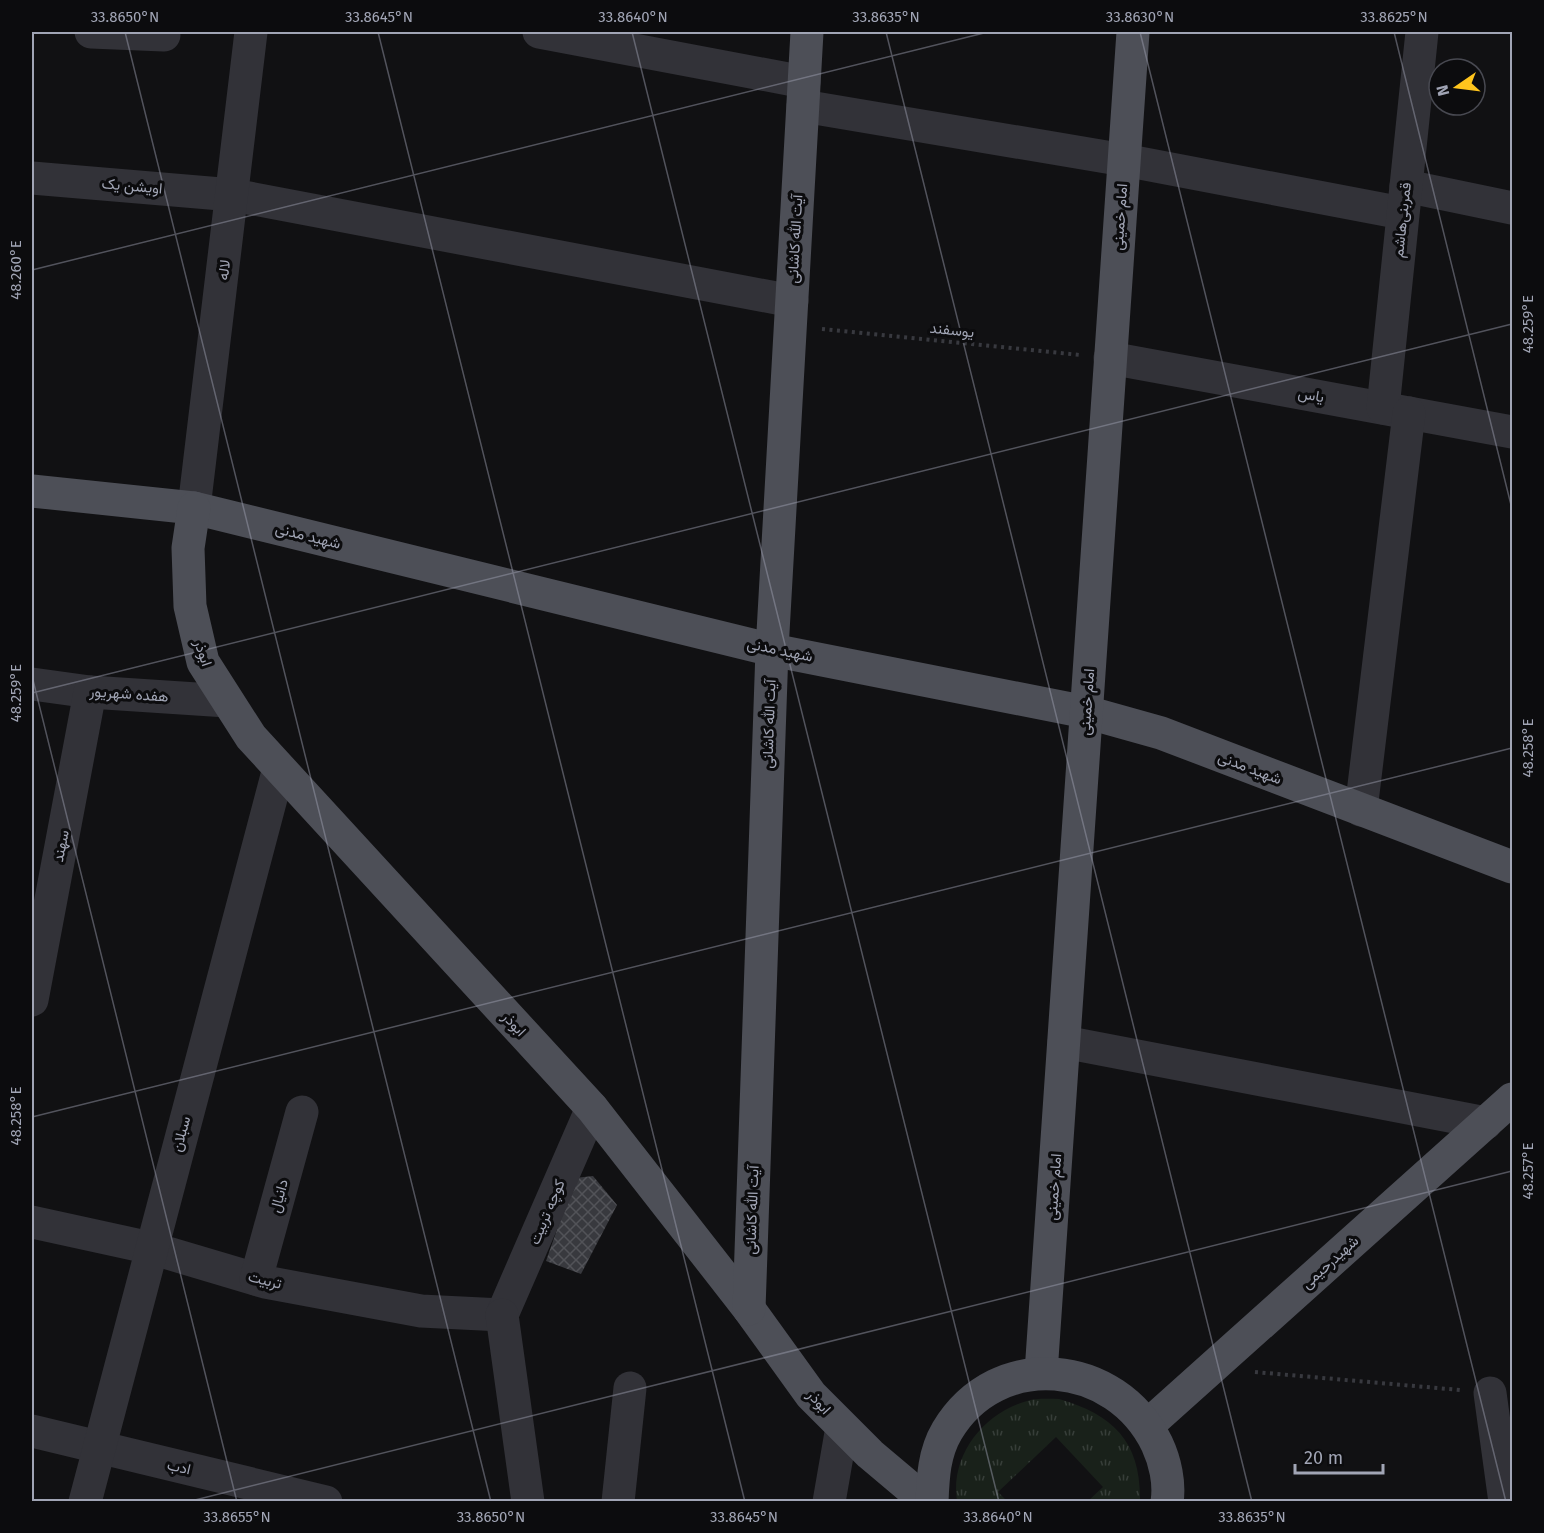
<svg xmlns="http://www.w3.org/2000/svg" width="1544" height="1533" font-family="'Fira Sans',Vazirmatn,sans-serif">
<style>
.grass{fill:url(#grass-tufts)}
.building{fill:url(#building-cross-hatch)}
.lines{fill:none;stroke-linecap:round;stroke-linejoin:round}
.path{stroke:#38393f;stroke-width:4;stroke-dasharray:3 4.5;stroke-linecap:butt}
.minor{stroke:#323238;stroke-width:33}
.major{stroke:#4d4f57;stroke-width:33}
.ticks{fill:none;stroke:#a1a5b5;stroke-width:1.5;stroke-opacity:0.45}
.labels{text-anchor:middle;stroke-width:6;stroke-linejoin:round;paint-order:stroke}
.street-label{font-size:15px;fill:#a1a5b5;stroke:#0c0c0e}
.neatline{fill:none;stroke:#a1a5b5;stroke-width:2}
.ticks-label{font-size:15px;text-anchor:middle;fill:#a1a5b5}
</style>
<defs>
<pattern id="grass-tufts" width="24" height="20" patternUnits="userSpaceOnUse" patternTransform="scale(1.5)"><rect width="24" height="20" fill="#19211a"/><path d="M3 7l-1-3M5 7V3M7 7l1-3M15 17l-1-3M17 17v-4M19 17l1-3" fill="none" stroke="#373e39"/></pattern>
<pattern id="building-cross-hatch" width="8" height="8" patternUnits="userSpaceOnUse" patternTransform="scale(1.5)"><rect width="8" height="8" fill="#38393e"/><path d="M0 0l8 8M0 8l8-8" fill="none" stroke="#525358"/></pattern>
</defs>
<rect width="100%" height="100%" fill="#111113"/>
<path class="grass" d="M1059,1399C1114,1415 1141,1442 1140,1501H1088L1103,1487L1056,1437L998,1492L1007,1501H957C950,1456 983,1413 1027,1401C1037,1398 1049,1399 1059,1399Z"/>
<path class="building" d="M593,1176L617,1205L581,1274L546,1261L575,1178Z"/>
<g class="lines">
<g class="path">
<path d="M822,329L1080,355"/>
<path d="M1255,1372L1460,1390"/>
</g>
<g class="minor">
<path d="M91,32L164,35"/>
<path d="M539,32L804,82"/>
<path d="M803,106L1124,160L1402,213"/>
<path d="M32,178L233,195L792,301"/>
<path d="M1406,186L1512,208"/>
<path d="M1110,358L1512,432"/>
<path d="M1383,408L1422,32"/>
<path d="M194,508L251,32"/>
<path d="M32,684L90,692L227,701"/>
<path d="M1361,810L1409,413"/>
<path d="M32,1000L90,692"/>
<path d="M1064,1042L1486,1123"/>
<path d="M32,1222L151,1248L265,1282L421,1311L502,1315"/>
<path d="M256,1279L302,1112"/>
<path d="M502,1315L592,1108"/>
<path d="M502,1315L528,1502"/>
<path d="M1490,1393L1505,1502"/>
<path d="M32,1431L326,1502"/>
<path d="M85,1502L279,768"/>
<path d="M618,1502L630,1388"/>
<path d="M829,1502L842,1427"/>
</g>
<g class="major">
<path d="M32,491L194,508L772,650L1086,712L1161,733L1512,867"/>
<path d="M194,508L188,548L190,606L203,662L251,737L592,1108L749,1309L811,1395L870,1454L927,1502"/>
<path d="M749,1309L772,650L807,32"/>
<path d="M1041,1373L1133,32"/>
<path d="M1148,1425L1512,1099"/>
<path d="M932,1502C933,1477 934,1453 947,1431C997,1347 1116,1359 1157,1444C1165,1461 1170,1483 1167,1502"/>
</g>
</g>
<path class="ticks" d="M125,32L491,1502M378,32L745,1502M632,32L999,1502M886,32L1252,1502M1140,32L1506,1502M1394,32L1512,509M32,270L988,32M32,676L237,1502M32,693L1512,324M32,1117L1512,748M187,1502L1512,1171"/>
<g class="labels">
<g class="street-label">
<text transform="translate(132 186) rotate(5)" y="5">اویشن یک</text>
<text transform="translate(1120 217) rotate(-86)" y="5">امام خمینی</text>
<text transform="translate(1402 220) rotate(-84)" y="5">قمربنی‌هاشم</text>
<text transform="translate(795 239) rotate(-87)" y="5">آیت الله کاشانی</text>
<text transform="translate(224 270) rotate(-83)" y="5">لاله</text>
<text transform="translate(952 330) rotate(6)" y="5">یوسفند</text>
<text transform="translate(1311 395) rotate(10)" y="5">یاس</text>
<text transform="translate(308 536) rotate(14)" y="5">شهید مدنی</text>
<text transform="translate(780 650) rotate(12)" y="5">شهید مدنی</text>
<text transform="translate(203 653) rotate(71)" y="5">ابوذر</text>
<text transform="translate(129 694) rotate(4)" y="5">هفده شهریور</text>
<text transform="translate(1087 702) rotate(-86)" y="5">امام خمینی</text>
<text transform="translate(769 724) rotate(-88)" y="5">آیت الله کاشانی</text>
<text transform="translate(1250 768) rotate(21)" y="5">شهید مدنی</text>
<text transform="translate(61 846) rotate(-79)" y="5">سهند</text>
<text transform="translate(514 1024) rotate(47)" y="5">ابوذر</text>
<text transform="translate(181 1134) rotate(-75)" y="5">سبلان</text>
<text transform="translate(1054 1187) rotate(-86)" y="5">امام خمینی</text>
<text transform="translate(279 1196) rotate(-75)" y="5">دانیال</text>
<text transform="translate(752 1210) rotate(-88)" y="5">آیت الله کاشانی</text>
<text transform="translate(547 1212) rotate(-67)" y="5">کوچه تربیت</text>
<text transform="translate(1330 1262) rotate(-42)" y="5">شهیدرحیمی</text>
<text transform="translate(265 1280) rotate(14)" y="5">تربیت</text>
<text transform="translate(819 1402) rotate(48)" y="5">ابوذر</text>
<text transform="translate(179 1467) rotate(13)" y="5">ادب</text>
</g>
</g>
<rect width="1544" height="1533" fill="none" stroke="#0c0c0e" stroke-width="66"/>
<g transform="translate(1457 87) rotate(256)"><circle r="28" fill="#0c0c0e" stroke="#484951" stroke-width="1.5"/>
<path d="M0-4.5L10 22L0 15L-10 22Z" fill="#ffc51d"/>
<text y="-9" font-size="16" font-weight="bold" text-anchor="middle" fill="#a1a5b5">N</text>
</g>
<path d="M1295 1464v9h88v-9" fill="none" stroke="#a1a5b5" stroke-width="3"/>
<text x="1304" y="1464" font-size="18" fill="#a1a5b5" stroke="#0c0c0e" stroke-width="4.5" paint-order="stroke">20 m</text>
<rect x="33" y="33" width="1478" height="1467" class="neatline"/>
<g class="ticks-label">
<text x="125" y="22">33.8650°N</text>
<text x="379" y="22">33.8645°N</text>
<text x="633" y="22">33.8640°N</text>
<text x="886" y="22">33.8635°N</text>
<text x="1140" y="22">33.8630°N</text>
<text x="1394" y="22">33.8625°N</text>
<text transform="translate(16 270) rotate(-90)" y="5">48.260°E</text>
<text transform="translate(1528 324) rotate(-90)" y="5">48.259°E</text>
<text transform="translate(16 693) rotate(-90)" y="5">48.259°E</text>
<text transform="translate(1528 748) rotate(-90)" y="5">48.258°E</text>
<text transform="translate(16 1116) rotate(-90)" y="5">48.258°E</text>
<text transform="translate(1528 1171) rotate(-90)" y="5">48.257°E</text>
<text x="237" y="1522">33.8655°N</text>
<text x="491" y="1522">33.8650°N</text>
<text x="744" y="1522">33.8645°N</text>
<text x="998" y="1522">33.8640°N</text>
<text x="1252" y="1522">33.8635°N</text>
</g>
</svg>
